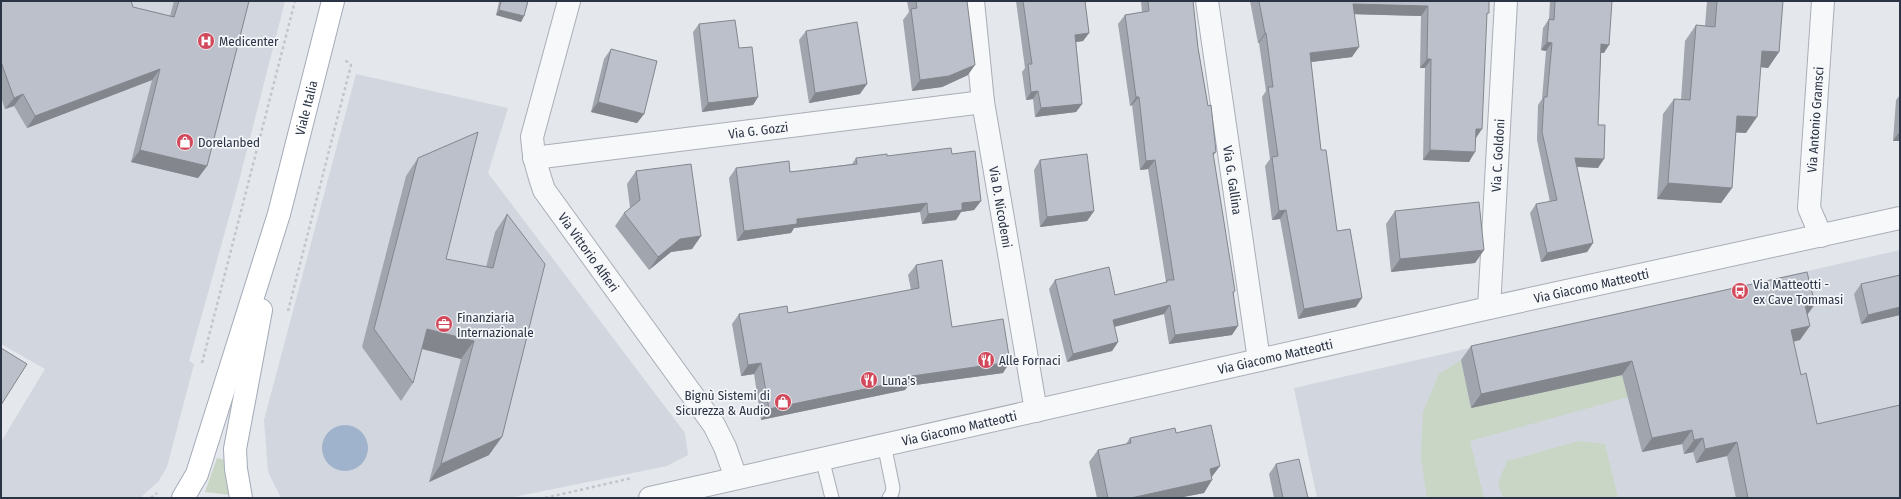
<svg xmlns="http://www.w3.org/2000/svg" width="1901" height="499" font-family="'Fira Sans Condensed',sans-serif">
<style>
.built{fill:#d2d6de}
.green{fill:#c9d6c5}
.water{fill:#9fb4cc}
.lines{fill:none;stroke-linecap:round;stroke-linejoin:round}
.service-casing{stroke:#a9aeb7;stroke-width:15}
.minor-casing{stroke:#a9aeb7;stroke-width:24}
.tertiary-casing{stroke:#a9aeb7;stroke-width:24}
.primary-casing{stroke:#a3abb8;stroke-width:24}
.path{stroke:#c2c5cb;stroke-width:2.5;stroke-dasharray:3 3;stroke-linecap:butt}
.service{stroke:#f7f8fa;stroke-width:13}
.minor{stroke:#f7f8fa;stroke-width:22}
.tertiary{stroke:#f7f8fa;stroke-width:22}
.primary{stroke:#fff;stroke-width:22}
.wall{fill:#a1a5ae}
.shaded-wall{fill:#83868d}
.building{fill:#bbc0ca;stroke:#83868d}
.labels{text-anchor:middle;stroke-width:3.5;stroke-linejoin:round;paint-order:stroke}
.poi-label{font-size:13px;fill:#2b3445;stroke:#f4f6f9;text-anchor:start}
.street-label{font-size:13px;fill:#2b3445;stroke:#f4f6f9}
</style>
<rect width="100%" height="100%" fill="#e4e7ec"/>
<g class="built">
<path d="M1,1H285L238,185L189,361L194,364L167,467L158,482L140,498H1V442L45,369L1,344Z"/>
<path d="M356,74L508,108L488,173L685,433L688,455L667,466L509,498H281L268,472L264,420Z"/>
<path d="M1900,250V498H1317L1294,388Z"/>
</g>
<g class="green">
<path d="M1710,356L1714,378L1628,397L1470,441L1484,498H1427L1421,458L1423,412L1439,374L1461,360L1471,407Z"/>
<path d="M1579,441L1605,444L1618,498H1503L1498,483L1507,461Z"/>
<path d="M217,458L225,460L230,495L205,492Z"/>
</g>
<circle class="water" cx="345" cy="448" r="23"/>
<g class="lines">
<g class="service-casing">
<g id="service">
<path d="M884,444L893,488L892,493L889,498"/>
<path d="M822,458L832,498"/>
</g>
</g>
<g class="minor-casing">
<g id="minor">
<path id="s1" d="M569,1L532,137C533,156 538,172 544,190L714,425L725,447L736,478"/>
<path id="s2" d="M973,1L983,102L1036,411"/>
<path id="s3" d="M1207,1L1259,360"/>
<path id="s4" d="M534,158L983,102"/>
<path id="s5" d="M1821,236L1809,208L1823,1"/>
<path id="s6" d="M1489,308L1506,1"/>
</g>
</g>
<g class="tertiary-casing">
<g id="tertiary">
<path id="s7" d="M650,498L1489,308L1900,218"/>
</g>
</g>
<g class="primary-casing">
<g id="primary">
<path id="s8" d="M183,498L197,474L279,214L333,1"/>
<path d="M241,498L236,469L235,449L261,310"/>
</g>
</g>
<g class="path">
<path d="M288,311L351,65L345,60"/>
<path d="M202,363L295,1"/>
<path d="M151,498L157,493"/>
<path d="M545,498L632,478"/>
</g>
<use href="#service" class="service"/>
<use href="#minor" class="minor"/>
<use href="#tertiary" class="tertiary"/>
<use href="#primary" class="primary"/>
</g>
<g class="wall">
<path d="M1,1L133,7L170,16L174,1H249L207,166L198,178L131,162L152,80L27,128L14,106L5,109L1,97Z"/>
<path d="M498,1H528L524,16L521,22L496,15L499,2Z"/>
<path d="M907,1H967L968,75L942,87L912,91L903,20L909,12Z"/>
<path d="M1016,1H1085L1089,33L1083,41L1076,42L1082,104L1076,112L1035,117L1033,99L1026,100L1022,72L1025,68Z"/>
<path d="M1141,1H1193L1198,48L1208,106L1216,152L1213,156L1234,293L1232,335L1169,344L1164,314L1114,327L1118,342L1112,351L1067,362L1049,289L1055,280L1115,295L1166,283V282L1148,169L1140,170L1132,105L1130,106L1118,24L1125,15L1142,12Z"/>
<path d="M1250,1H1489L1487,16L1476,138L1469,162L1423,160L1425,68H1420L1421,16L1354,14L1352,57L1311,62L1321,150L1337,231L1356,307L1298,319L1280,219L1272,220L1265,166L1270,159L1262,97L1266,91L1259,43H1258Z"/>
<path d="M1550,1H1612L1604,53H1601L1598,125V168L1577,167L1593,243L1587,252L1541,262L1530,213L1536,204L1550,202L1537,140L1538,105L1542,99L1546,51L1541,50L1543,28L1549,19Z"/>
<path d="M1707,1H1783L1779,52L1768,68L1761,67L1746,133L1736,132L1732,188L1721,203L1657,199L1663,114L1674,99L1681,100L1685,41L1696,25L1705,26Z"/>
<path d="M699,24L739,48L758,97L753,105L702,112L693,32Z"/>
<path d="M806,31L860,94L809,103L799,40Z"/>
<path d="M611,49L644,114L637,123L591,112L604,59Z"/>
<path d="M1900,95V141H1893L1896,100Z"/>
<path d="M952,154L981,201L974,210L961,212L956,220L922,224L920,212L794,228L791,233L737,241L729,178L736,168L790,172L852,164L856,158L887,156Z"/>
<path d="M418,158L446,259L486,267L495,232L507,214L489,455L429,482L461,359L422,349L413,383L401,401L362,347L406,176Z"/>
<path d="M1040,160L1094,211L1087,221L1040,227L1034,170Z"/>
<path d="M636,171L701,236L692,249L671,252L649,270L615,226L624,213L630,208L627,184Z"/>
<path d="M1395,211L1484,250L1475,263L1391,272L1386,224Z"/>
<path d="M916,265L952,327L1003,373L908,386L905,390L761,420L754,374L741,376L732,324L739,314L788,313L911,290L908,275Z"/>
<path d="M1900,275V315L1861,324L1854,294L1861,284Z"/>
<path d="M1807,315L1800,340L1793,342L1801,375L1817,424L1900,498H1736L1727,456L1696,463L1693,452L1684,454L1682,444L1642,452L1622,375L1471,408L1461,360L1471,346Z"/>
<path d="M1176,433L1212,478L1204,493L1178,498H1097L1089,462L1098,450L1126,444L1130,438Z"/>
<path d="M1276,464L1308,498H1274L1269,474Z"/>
</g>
<g class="shaded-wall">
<path d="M1353,4L1428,6L1421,16L1346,14Z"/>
<path d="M499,10L524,16L521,22L496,15Z"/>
<path d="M1089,33L1083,41L1069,43L1075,35Z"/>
<path d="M1265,33H1266L1259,43H1258Z"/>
<path d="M1547,42L1552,43L1546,51L1541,50Z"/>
<path d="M1601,44L1609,45L1604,53L1596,52Z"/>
<path d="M1359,47L1352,57L1303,63L1310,53Z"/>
<path d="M1762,51L1779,52L1768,68L1751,66Z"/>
<path d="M1427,59H1431L1425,68H1420Z"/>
<path d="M975,65L968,75L942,87L912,91L920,80Z"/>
<path d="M160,69L152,80L27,128L35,116Z"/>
<path d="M867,84L860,94L809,103L815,93Z"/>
<path d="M1038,91L1033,99L1026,100L1031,92Z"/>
<path d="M23,94L14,106L5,109L14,98Z"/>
<path d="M758,97L753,105L702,112L708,103Z"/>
<path d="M1136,97H1139L1132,105L1130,106Z"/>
<path d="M598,102L644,114L637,123L591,112Z"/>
<path d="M1082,104L1076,112L1035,117L1041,108Z"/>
<path d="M1737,116L1757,117L1746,133L1726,132Z"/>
<path d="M1476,129H1482L1476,138Z"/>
<path d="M1900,131V141H1893Z"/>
<path d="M140,150L207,166L198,178L131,162Z"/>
<path d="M1430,150L1475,152L1469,162L1423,160Z"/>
<path d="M1575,158L1604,159L1598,168L1569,166Z"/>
<path d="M1155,160L1148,169L1140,170L1146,161Z"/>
<path d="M1668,183L1732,188L1721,203L1657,199Z"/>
<path d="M981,201L974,210L961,212L956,220L922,224L928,214L962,203Z"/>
<path d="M927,203L920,212L794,228L791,233L737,241L744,231L797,219Z"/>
<path d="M1286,210L1280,219L1272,220L1279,211Z"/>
<path d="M1094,211L1087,221L1040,227L1047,217Z"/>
<path d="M701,236L692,249L671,252L649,270L658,257L680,239Z"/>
<path d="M1593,243L1587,252L1541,262L1547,253Z"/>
<path d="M1484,250L1475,263L1391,272L1400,259Z"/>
<path d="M1362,298L1356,307L1298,319L1304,309Z"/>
<path d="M1815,304L1805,318V305Z"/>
<path d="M1170,305L1164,314L1106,329L1113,320Z"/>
<path d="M1900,307V315L1861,324L1868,315Z"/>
<path d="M1238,326L1232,335L1169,344L1175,335Z"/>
<path d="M1810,326L1800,340L1781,344L1791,330Z"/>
<path d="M427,329L474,341L461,359L415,347Z"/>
<path d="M1118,342L1112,351L1067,362L1073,354Z"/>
<path d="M1632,361L1622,375L1471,408L1481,394Z"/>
<path d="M1010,362L1003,373L908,386L905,390L761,420L769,409L912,376Z"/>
<path d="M761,363L754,374L741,376L748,365Z"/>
<path d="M1692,430L1682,444L1642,452L1652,438Z"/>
<path d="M502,437L489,455L429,482L441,464Z"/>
<path d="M1703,438L1693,452L1684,454L1694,440Z"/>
<path d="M1737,442L1727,456L1696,463L1705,449Z"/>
<path d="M1220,466L1211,478L1210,469Z"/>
<path d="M1212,480L1204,493L1178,498H1131Z"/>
</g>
<g class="building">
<path d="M1,1H131L133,7L174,17L179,1H249L207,166L140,150L160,69L35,116L23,94L14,98L1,62Z"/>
<path d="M501,1H528L524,16L499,10Z"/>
<path d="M916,1H967L975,65L949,76L920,80L911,9L917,8Z"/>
<path d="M1023,1H1085L1089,33L1075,35L1082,104L1041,108L1038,91L1031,92L1028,64H1032Z"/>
<path d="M1148,1H1193L1198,48L1208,106L1211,105L1216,152L1213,153L1235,291L1233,292L1238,326L1175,335L1170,305L1113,320L1118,342L1073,354L1055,280L1109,267L1115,295L1167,282V280H1174L1155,160L1146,161L1139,97H1136L1125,15L1149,11Z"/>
<path d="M1259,1H1489V13H1487L1482,129H1476L1475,152L1430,150L1431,59H1427L1428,6L1353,4L1359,47L1310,53L1321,150H1326L1337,231L1350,229L1362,298L1304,309L1286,210L1279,211L1272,157L1278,156L1268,87H1273L1266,33H1265Z"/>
<path d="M1555,1H1612L1609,45L1601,44L1598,125H1605L1604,159L1575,158L1593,243L1547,253L1536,204L1557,200L1542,132L1544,97H1547L1552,43L1547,42L1549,19L1554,20Z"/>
<path d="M1717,1H1783L1779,52L1762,51L1757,117L1737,116L1732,188L1668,183L1674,99L1690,100L1696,25L1715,27Z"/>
<path d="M735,20L739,48L752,47L758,97L708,103L699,24Z"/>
<path d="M857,22L867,84L815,93L806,31Z"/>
<path d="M611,49L657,61L644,114L598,102Z"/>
<path d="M478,132L446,259L493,268L507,214L545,264L502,437L441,464L474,341L427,329L413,383L374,329L418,158Z"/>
<path d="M951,148L952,154L975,151L981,201L962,203V210L928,214L927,203L797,219V224L744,231L736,168L789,161L790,172L857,164L856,158L887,154V156Z"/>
<path d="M1087,154L1094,211L1047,217L1040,160Z"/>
<path d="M691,164L701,236L680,239L658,257L624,213L640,200L636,171Z"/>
<path d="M1479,202L1484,250L1400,259L1395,211Z"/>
<path d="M942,260L952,327L1003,319L1010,362L912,376L913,379L769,409L761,363L748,365L739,314L787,306L788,313L919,288L916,265Z"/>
<path d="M1807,272L1815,304L1805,305L1810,326L1791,330L1801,375L1806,373L1817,424L1900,405V498H1748L1737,442L1705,449L1703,438L1694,440L1692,430L1652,438L1632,361L1481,394L1471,346Z"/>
<path d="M1900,275V307L1868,315L1861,284Z"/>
<path d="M1,348L27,364L1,405Z"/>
<path d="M1211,425L1220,466L1210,469L1212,480L1131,498H1108L1098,450L1131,443L1130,438L1175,428L1176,433Z"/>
<path d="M1299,459L1308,498H1283L1276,464Z"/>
</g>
<defs>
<g id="hospital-disc" transform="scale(0.9)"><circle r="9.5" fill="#d1495b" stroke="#f4f6f9"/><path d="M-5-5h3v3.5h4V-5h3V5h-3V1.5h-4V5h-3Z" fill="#fff"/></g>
<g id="shop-disc" transform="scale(0.9)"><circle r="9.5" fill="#d1495b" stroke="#f4f6f9"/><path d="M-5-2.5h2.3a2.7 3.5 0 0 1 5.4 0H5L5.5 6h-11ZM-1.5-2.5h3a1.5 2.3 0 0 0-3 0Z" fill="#fff"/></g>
<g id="bus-disc" transform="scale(0.9)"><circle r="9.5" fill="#d1495b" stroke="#f4f6f9"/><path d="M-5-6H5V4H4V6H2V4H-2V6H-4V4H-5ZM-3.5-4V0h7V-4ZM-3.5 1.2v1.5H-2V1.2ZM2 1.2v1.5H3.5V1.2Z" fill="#fff"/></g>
<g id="office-disc" transform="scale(0.9)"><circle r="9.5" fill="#d1495b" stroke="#f4f6f9"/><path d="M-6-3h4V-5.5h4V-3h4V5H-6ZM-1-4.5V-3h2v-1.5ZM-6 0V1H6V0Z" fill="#fff"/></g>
<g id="restaurant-disc" transform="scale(0.9)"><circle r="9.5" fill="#d1495b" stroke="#f4f6f9"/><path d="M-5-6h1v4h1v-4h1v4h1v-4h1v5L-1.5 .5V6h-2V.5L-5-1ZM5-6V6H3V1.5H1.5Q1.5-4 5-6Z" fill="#fff"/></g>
</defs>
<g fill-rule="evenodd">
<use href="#hospital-disc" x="206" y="41"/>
<use href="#shop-disc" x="185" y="142"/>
<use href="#bus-disc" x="1740" y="291"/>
<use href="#office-disc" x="444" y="324"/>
<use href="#restaurant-disc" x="986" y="360"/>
<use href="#restaurant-disc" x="869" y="380"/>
<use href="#shop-disc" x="783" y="402"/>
</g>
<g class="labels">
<g class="poi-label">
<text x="219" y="46">Medicenter</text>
<text x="198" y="147">Dorelanbed</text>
<text x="1753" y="289">Via Matteotti -<tspan x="1753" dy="15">ex Cave Tommasi</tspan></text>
<text x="457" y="322">Finanziaria<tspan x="457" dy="15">Internazionale</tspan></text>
<text x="999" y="365">Alle Fornaci</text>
<text x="882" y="385">Luna's</text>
<text x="770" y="400" text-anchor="end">Bignù Sistemi di<tspan x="770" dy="15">Sicurezza &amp; Audio</tspan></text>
</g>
<g class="street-label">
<text dy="5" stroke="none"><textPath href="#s8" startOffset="410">Viale Italia</textPath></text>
<text dy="5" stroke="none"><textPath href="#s5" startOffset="119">Via Antonio Gramsci</textPath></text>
<text dy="5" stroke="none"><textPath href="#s4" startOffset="226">Via G. Gozzi</textPath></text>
<text dy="5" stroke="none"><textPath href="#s6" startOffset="153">Via C. Goldoni</textPath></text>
<text dy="5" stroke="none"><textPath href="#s3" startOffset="181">Via G. Gallina</textPath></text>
<text dy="5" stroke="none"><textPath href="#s2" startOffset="208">Via D. Nicodemi</textPath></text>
<text dy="5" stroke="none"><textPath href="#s1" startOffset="272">Via Vittorio Alfieri</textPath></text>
<text dy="5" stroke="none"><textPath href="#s7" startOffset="965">Via Giacomo Matteotti</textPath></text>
<text dy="5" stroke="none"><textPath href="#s7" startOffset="641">Via Giacomo Matteotti</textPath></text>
<text dy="5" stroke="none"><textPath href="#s7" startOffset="317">Via Giacomo Matteotti</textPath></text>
</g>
</g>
<rect width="1901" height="499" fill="none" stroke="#2b3445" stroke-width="4"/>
</svg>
